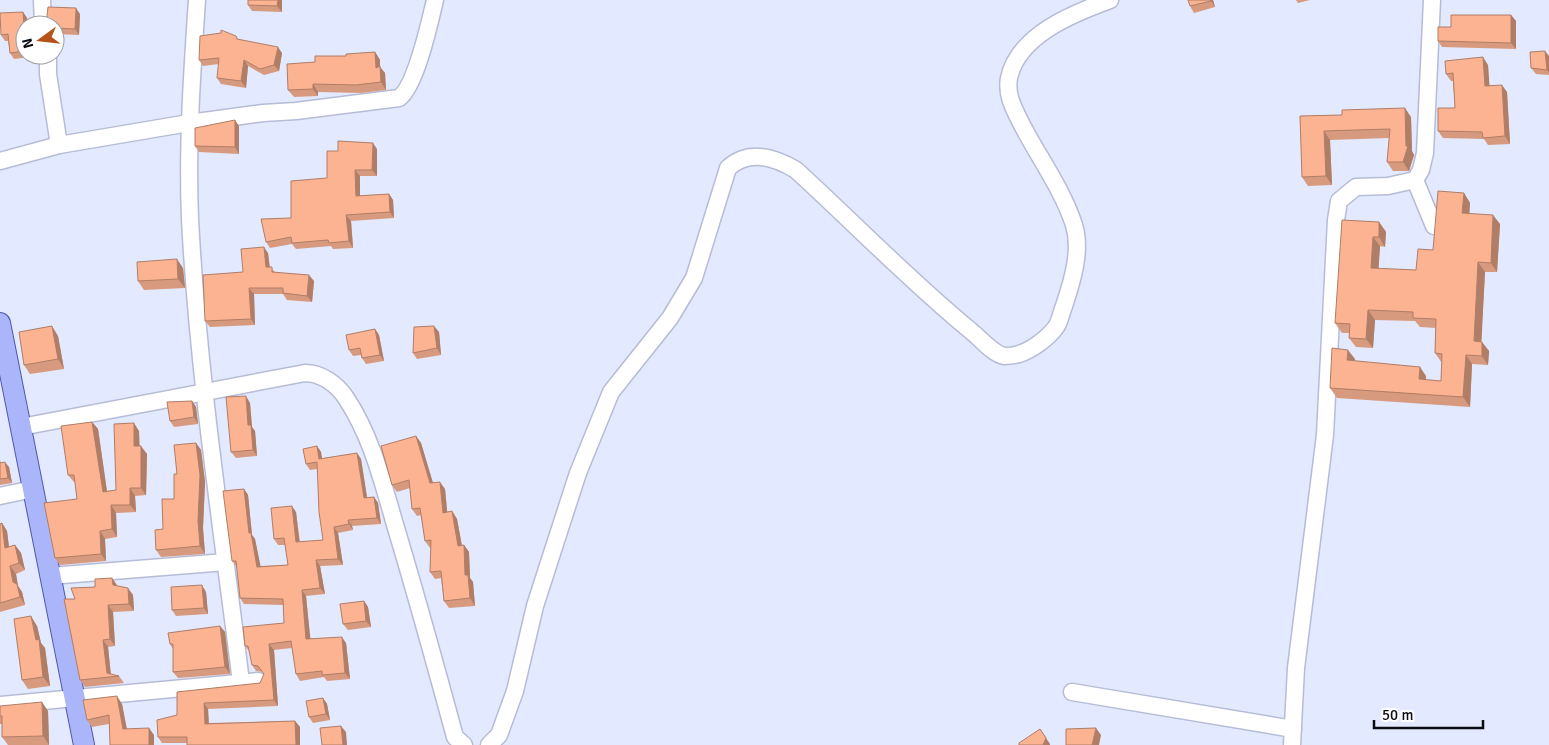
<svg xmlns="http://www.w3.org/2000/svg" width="1549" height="745" font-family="Signika,sans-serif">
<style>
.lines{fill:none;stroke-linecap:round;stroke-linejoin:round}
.minor-casing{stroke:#b6bcd6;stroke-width:19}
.major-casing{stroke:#4d59a7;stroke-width:22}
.minor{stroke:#fff;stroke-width:16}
.major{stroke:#aab5fa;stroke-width:20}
.wall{fill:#d89a7e}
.shaded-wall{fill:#b07d66}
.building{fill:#fbb392;stroke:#b07d66}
</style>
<rect width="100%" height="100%" fill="#e3e9ff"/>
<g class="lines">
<g class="minor-casing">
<g id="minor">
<path d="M42,0L43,25"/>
<path d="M197,0C192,73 187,146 190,219C198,374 222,529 241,682"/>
<path d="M48,55V74L59,145"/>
<path d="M0,161L59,145L189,123L263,113L296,111L399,98C416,86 430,21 435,0"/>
<path d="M1415,180L1434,226"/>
<path d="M21,427L305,373C321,373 337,384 346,398C372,437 383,484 396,528C417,598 436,667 455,737L464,745"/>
<path d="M0,496L33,489"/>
<path d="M50,576L226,562"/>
<path d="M1072,692L1293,729"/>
<path d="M0,705L258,681"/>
<path d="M489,745L499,735L515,691L535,606L554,547L578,473L611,392L670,318L694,278L728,168C749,149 774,157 796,170C854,223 910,281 971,331C980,338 993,354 1004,356C1008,356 1016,355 1019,354C1032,350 1048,338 1056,327C1060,322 1061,313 1064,306C1072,282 1082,250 1074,225C1062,188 1037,155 1020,121C1013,107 1006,94 1009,78C1018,35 1074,13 1110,0"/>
<path d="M1292,745L1296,668L1325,435L1336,220L1339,201L1356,187L1388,186L1415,180L1421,170L1425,153L1432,0"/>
</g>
</g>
<g class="major-casing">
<path id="major" d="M0,323L84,745"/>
</g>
<use href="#minor" class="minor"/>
<use href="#major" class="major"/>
</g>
<g class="wall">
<path d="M248,0H282V12L252,11L248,5Z"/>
<path d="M1213,0L1215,7L1194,13L1190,6Z"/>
<path d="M1296,0H1310L1298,3Z"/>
<path d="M23,12L27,18L28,25H25V55H30V57L14,59L10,53L8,41H5L1,35Z"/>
<path d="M80,14L79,35L55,34V25Z"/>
<path d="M1511,15L1516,21V49L1442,47L1438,41L1451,27Z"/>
<path d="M236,36L238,39L282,53L279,71L264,75L248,66L246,88L221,84L217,78L219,64L203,66L199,60Z"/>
<path d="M375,52L380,60V67L385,73L386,90L361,93L318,92V96L294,97L288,90L315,62L346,56Z"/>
<path d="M1549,56V75L1536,74L1531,68Z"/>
<path d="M1488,65L1489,85L1507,92L1510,144L1488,145L1484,139L1443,138L1438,131L1455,108L1453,81H1451L1446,74Z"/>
<path d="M1300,116L1411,117L1412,151L1414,155L1409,171H1393L1387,162L1389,138L1330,140L1332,185L1308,186L1302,177Z"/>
<path d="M239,126V154L199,152L195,146Z"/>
<path d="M377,149V176H360V196L389,194L393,200L394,218L351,221L353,248L333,249L331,246L296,249L292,244L270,248L266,242L291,218L327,178L338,151Z"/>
<path d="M1464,193L1470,203L1469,213L1500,224L1497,272H1485L1481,341L1489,351L1488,365L1472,364L1470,407L1337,398L1330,388L1355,359V361L1426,376V380L1441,381L1442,363L1435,353L1436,328L1420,327L1415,321L1375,320L1373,348L1356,347L1349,338L1350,333H1342L1335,323L1379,222L1386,232L1385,247L1380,246L1378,269L1416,270L1433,250Z"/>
<path d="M268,253L270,267L275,272L314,281L312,302L287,300L283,294H254L255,325L210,327L205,321L243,272Z"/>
<path d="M183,268L185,288L144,290L138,281Z"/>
<path d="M375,329L379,335L384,361L366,364L362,358L361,355L353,356L349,350Z"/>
<path d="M439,332L441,355L417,359L413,353Z"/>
<path d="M58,336L64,369L30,374L24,365Z"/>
<path d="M192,401L196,407L198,424L174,427L170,421Z"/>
<path d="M250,403L252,427L255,431L257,456L236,458L231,452Z"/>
<path d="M92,422L98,429L107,491L116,490L139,431V446L147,454L146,495L135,496L136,512L116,513L117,537L105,539L106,561L60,565L55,558L77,499L75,482H74L68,475Z"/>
<path d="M416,436L421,443L433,483L445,489L447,512L452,511L457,519L462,545H464L469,552L470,578L473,582L475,606L449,608L444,601L441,578L435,579L430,572L431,548H430L425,541L421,515L417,516L412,509L410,488L397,492L392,485Z"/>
<path d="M196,443L201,450L205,482L203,528L205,554L161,557L156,550L174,499L177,474Z"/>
<path d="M317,446L321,452L322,459L357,453L361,459L367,497H374L378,503L381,524L352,526L353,530L338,533L343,565L320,566L325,594L306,596L310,639L346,643L350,679L327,681L324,677L300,681L296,674L292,648L274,650L278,706L208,709L209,723L295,721L300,727L187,743H162L158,737L177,715V692L260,683L264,674L263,672L256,671L252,665L250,652L245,646L284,623L283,605L244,604L240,598L237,567L232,561L244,489L248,495L252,535L255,539L260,566L288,565L285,545H278L274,539L296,512L300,542L323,540L317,469L310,470L306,464Z"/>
<path d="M0,460L1,463L9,467L12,483L0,485Z"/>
<path d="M2,523L7,531L9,547L15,545L21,553L25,570L16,574L18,586L22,592L25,605L0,612V524Z"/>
<path d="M112,578L117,586L133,595L134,611L113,612L115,646L108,647L111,674L119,676L124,683L85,687L80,680L75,599Z"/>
<path d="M206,592L208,614L176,616L172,610Z"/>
<path d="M364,601L368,607L371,627L348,630L343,624Z"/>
<path d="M37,626L41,643L45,648L50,686L28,689L22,680Z"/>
<path d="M220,626L225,632L230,674L178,678L173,672V649L170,644Z"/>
<path d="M323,698L327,704L330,720L313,723L309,717Z"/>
<path d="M122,704L127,729L154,735V745L109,724L92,727L87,720Z"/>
<path d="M0,706L48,711L49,745H8L2,737V724H0Z"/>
</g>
<g class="shaded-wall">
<path d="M278,0H282V12L277,6Z"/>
<path d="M1210,0H1213L1215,7L1211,1Z"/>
<path d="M76,8L80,14L79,35L75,29Z"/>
<path d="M23,12L27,18L28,25H25V39Z"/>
<path d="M1511,15L1516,21V49L1511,43Z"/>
<path d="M278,47L282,53L279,71L274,65Z"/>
<path d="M1545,51L1549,56V72L1547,70Z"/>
<path d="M375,52L380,60V67L385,73L386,90L381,82L376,68Z"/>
<path d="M1483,57L1488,65L1490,93L1485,86Z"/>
<path d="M244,60L248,66L246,88L241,81Z"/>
<path d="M313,84L318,92V96L313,89Z"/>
<path d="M1502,85L1507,92L1510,144L1505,136Z"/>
<path d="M1405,108L1411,117L1412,151L1414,155L1409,171L1403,162L1406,146Z"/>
<path d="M235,120L239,126V154L235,147Z"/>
<path d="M1324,131L1330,140L1332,185L1326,176Z"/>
<path d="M373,143L377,149V176L372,170Z"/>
<path d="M355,170L360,176V202L356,196Z"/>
<path d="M1464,193L1470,203L1469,223L1462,213Z"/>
<path d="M389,194L393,200L394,218L390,212Z"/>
<path d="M346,215L351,221L353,248L349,241Z"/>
<path d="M1493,215L1500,224L1497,272L1491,263Z"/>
<path d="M1379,222L1386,232L1385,247L1379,237Z"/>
<path d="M1373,237L1380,246L1378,278L1371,268Z"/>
<path d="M264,247L268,253L270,273L266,267Z"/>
<path d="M177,259L183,268L185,288L178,279Z"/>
<path d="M1478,262L1485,272L1481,350L1474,341Z"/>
<path d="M309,275L314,281L312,302L307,296Z"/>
<path d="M249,288L254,294L255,325L251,319Z"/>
<path d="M1368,310L1375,320L1373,348L1366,339Z"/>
<path d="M52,326L58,336L64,369L58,359Z"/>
<path d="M434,326L439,332L441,355L437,348Z"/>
<path d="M375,329L379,335L384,361L380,355Z"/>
<path d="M1482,342L1489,351L1488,365L1482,356Z"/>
<path d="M1348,350L1355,359L1354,369L1347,360Z"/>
<path d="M1466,355L1472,364L1470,407L1463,397Z"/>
<path d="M1420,367L1426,376L1425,389L1419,379Z"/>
<path d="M246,396L250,403L252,427L255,431L257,456L253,450L248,425Z"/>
<path d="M192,401L196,407L198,424L194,417Z"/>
<path d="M92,422L98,429L108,499L103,492Z"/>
<path d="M134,423L139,431L140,454L134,446Z"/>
<path d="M416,436L421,443L435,490L430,483Z"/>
<path d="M196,443L201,450L205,482L203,528L205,554L200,546L198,521Z"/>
<path d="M141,446L147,454L146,495L141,488Z"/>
<path d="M317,446L321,452L323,465L319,459Z"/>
<path d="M357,453L361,459L368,504L364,498Z"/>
<path d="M5,462L9,467L12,483L8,478Z"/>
<path d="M440,482L445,489L448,520L443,513Z"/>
<path d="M130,488L135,496L136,512L130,505Z"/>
<path d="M244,489L248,495L252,535L255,539L262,573L257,567L249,533Z"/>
<path d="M374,497L378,503L381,524L377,518Z"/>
<path d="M111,505L116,513L117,537L112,529Z"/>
<path d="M292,506L296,512L300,548L296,542Z"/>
<path d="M452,511L457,519L463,553L458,546Z"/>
<path d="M348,520L352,526L353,530L349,524Z"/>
<path d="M2,523L7,531L10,556L5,548Z"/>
<path d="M334,527L338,533L343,565L338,559Z"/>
<path d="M100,531L105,539L106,561L101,554Z"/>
<path d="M15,545L21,553L25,570L19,563Z"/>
<path d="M464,545L469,552L470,578L473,582L475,606L470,598L465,575Z"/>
<path d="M316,560L320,566L325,594L320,588Z"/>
<path d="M10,566L16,574L18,586L22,592L25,605L20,597L13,582Z"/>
<path d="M112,578L117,585V592L113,585Z"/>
<path d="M202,585L206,592L208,614L204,608Z"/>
<path d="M128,588L133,595L134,611L129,604Z"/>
<path d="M302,590L306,596L311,645L306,639Z"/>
<path d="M364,601L368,607L371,627L366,621Z"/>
<path d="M108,605L113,612L115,646L110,639Z"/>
<path d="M31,616L37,626L41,643L45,648L50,686L43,677Z"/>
<path d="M220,626L225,632L230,674L225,667Z"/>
<path d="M342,637L346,643L350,679L345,673Z"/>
<path d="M103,640L108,647L111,677L107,673Z"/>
<path d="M269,644L274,650L278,706L274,700Z"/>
<path d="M117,696L122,704L128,736L123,729Z"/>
<path d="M323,698L327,704L330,720L326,714Z"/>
<path d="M42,702L48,711L49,745L43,736Z"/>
<path d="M204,703L208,709L209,730L205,724Z"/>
<path d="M295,721L300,727V745H296Z"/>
<path d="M341,726L346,732L347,745H343Z"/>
<path d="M149,728L154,735V745H149Z"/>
<path d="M1096,728L1101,735L1099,745H1092Z"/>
<path d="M1040,729L1050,744V745H1043Z"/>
</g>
<g class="building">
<path d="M248,0H278L277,6L248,5Z"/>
<path d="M1188,0H1210L1211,1L1190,6Z"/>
<path d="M48,7L76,8L75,29L55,28V25H46Z"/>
<path d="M23,12L25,39V51L10,53L8,34L1,35L0,13Z"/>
<path d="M1451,15H1511V43L1438,41V27H1451Z"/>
<path d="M221,30L236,36L237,39L278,47L274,65L260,69L244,60L241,81L217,78L219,58L199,60L200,36L221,33Z"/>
<path d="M1545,51L1547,70L1531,68L1530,52Z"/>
<path d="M375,52L376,68L380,66L381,82L356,85L313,84V89L288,90L287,64L315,62V56H346V54Z"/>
<path d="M1483,57L1485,86L1502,85L1505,136L1483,138L1482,132L1438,131V108H1455L1453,73L1446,74L1445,61Z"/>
<path d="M1405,108L1406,146H1408L1403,162H1387L1390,129L1324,131L1326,176L1302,177L1300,116L1342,115V110Z"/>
<path d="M235,120V147L195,146V128Z"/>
<path d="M338,141L373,143L372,170H355L356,196L389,194L390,212L346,215L349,241L329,243L328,240L292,243L291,237L266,242L261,219L291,218V181L327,178V151H338Z"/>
<path d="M1438,191L1464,193L1462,213L1493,215L1491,263L1478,262L1474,341L1482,342V356L1466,355L1463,397L1330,388L1332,348L1348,350L1347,360L1420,367L1419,379L1441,381L1442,354L1435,353L1436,319L1413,318V312L1368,310L1366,339L1349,338L1350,324L1335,323L1342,220L1379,222V237H1373L1371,268L1416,270L1418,249L1433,250Z"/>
<path d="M264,247L266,267H272V272L309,275L307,296L283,293V288H249L251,319L205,321L203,275L243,272L241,249Z"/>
<path d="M177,259L178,279L138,281L137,262Z"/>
<path d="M52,326L58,359L24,365L19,332Z"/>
<path d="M434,326L437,348L413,353L414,327Z"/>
<path d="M375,329L380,355L362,358L360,348L349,350L346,335Z"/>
<path d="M246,396L248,425H251L253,450L231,452L226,397Z"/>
<path d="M192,401L194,417L170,421L167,402Z"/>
<path d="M92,422L103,492L116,490L114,424L134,423V446H141V488H130V505H111L112,529L100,531L101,554L55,558L44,503L77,499L74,475H68L61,426Z"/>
<path d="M416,436L430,483L440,482L443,513L452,511L458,546L464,545L465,575H468L470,598L444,601L441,571L430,572L431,540L425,541L420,508L412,509L409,480L392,485L381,446Z"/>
<path d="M196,443L200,475L198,521L200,546L156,550L155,530L163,529L162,499H174V474H177L174,445Z"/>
<path d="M317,446L319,459L357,453L364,498L374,497L377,518L348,520L349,524L334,527L338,559L316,560L320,588L302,590L306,639L342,637L345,673L322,675V671L296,674L291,641L269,644L274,700L204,703L205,724L295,721L296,745H187V737H158L157,720L177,715V692L260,683L264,674L258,666L252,665L248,646H245L243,627L284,623L283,599L240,598L236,561H232L223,491L244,489L249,533H251L257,567L288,565L284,538L274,539L271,508L292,506L296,542L323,540L319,512L317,462L306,464L303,449Z"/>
<path d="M5,462L8,478L0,479V463Z"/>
<path d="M2,523L5,548L15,545L19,563L10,566L13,582L17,584L20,597L0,603V524Z"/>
<path d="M112,578L113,585L128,588L129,604L108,605L110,639L103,640L107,673L119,676L80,680L64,599H75L71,588L95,587V579Z"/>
<path d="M202,585L204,608L172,610L171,587Z"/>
<path d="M364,601L366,621L343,624L340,604Z"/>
<path d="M31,616L36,640L39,639L43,677L22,680L14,619Z"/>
<path d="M220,626L225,667L173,672V644H170L168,633Z"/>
<path d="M117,696L123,729L149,728V745H110L109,715L87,720L83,700Z"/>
<path d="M323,698L326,714L309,717L306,701Z"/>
<path d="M42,702L43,736L2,737V716H0V706Z"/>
<path d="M341,726L343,745H322L320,728Z"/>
<path d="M1096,728L1092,745H1066V729Z"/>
<path d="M1040,729L1046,738L1043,745H1019V743Z"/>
</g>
<g transform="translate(40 40) rotate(255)"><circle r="24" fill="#ffffff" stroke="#9d9ea1"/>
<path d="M0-4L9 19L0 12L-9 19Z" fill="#b6531a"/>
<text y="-8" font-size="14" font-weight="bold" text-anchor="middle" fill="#0a0c14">N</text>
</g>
<path d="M1374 720v8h109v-8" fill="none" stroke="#0a0c14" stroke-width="2.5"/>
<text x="1382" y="720" font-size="15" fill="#0a0c14" stroke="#ffffff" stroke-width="4" paint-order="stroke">50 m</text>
</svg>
